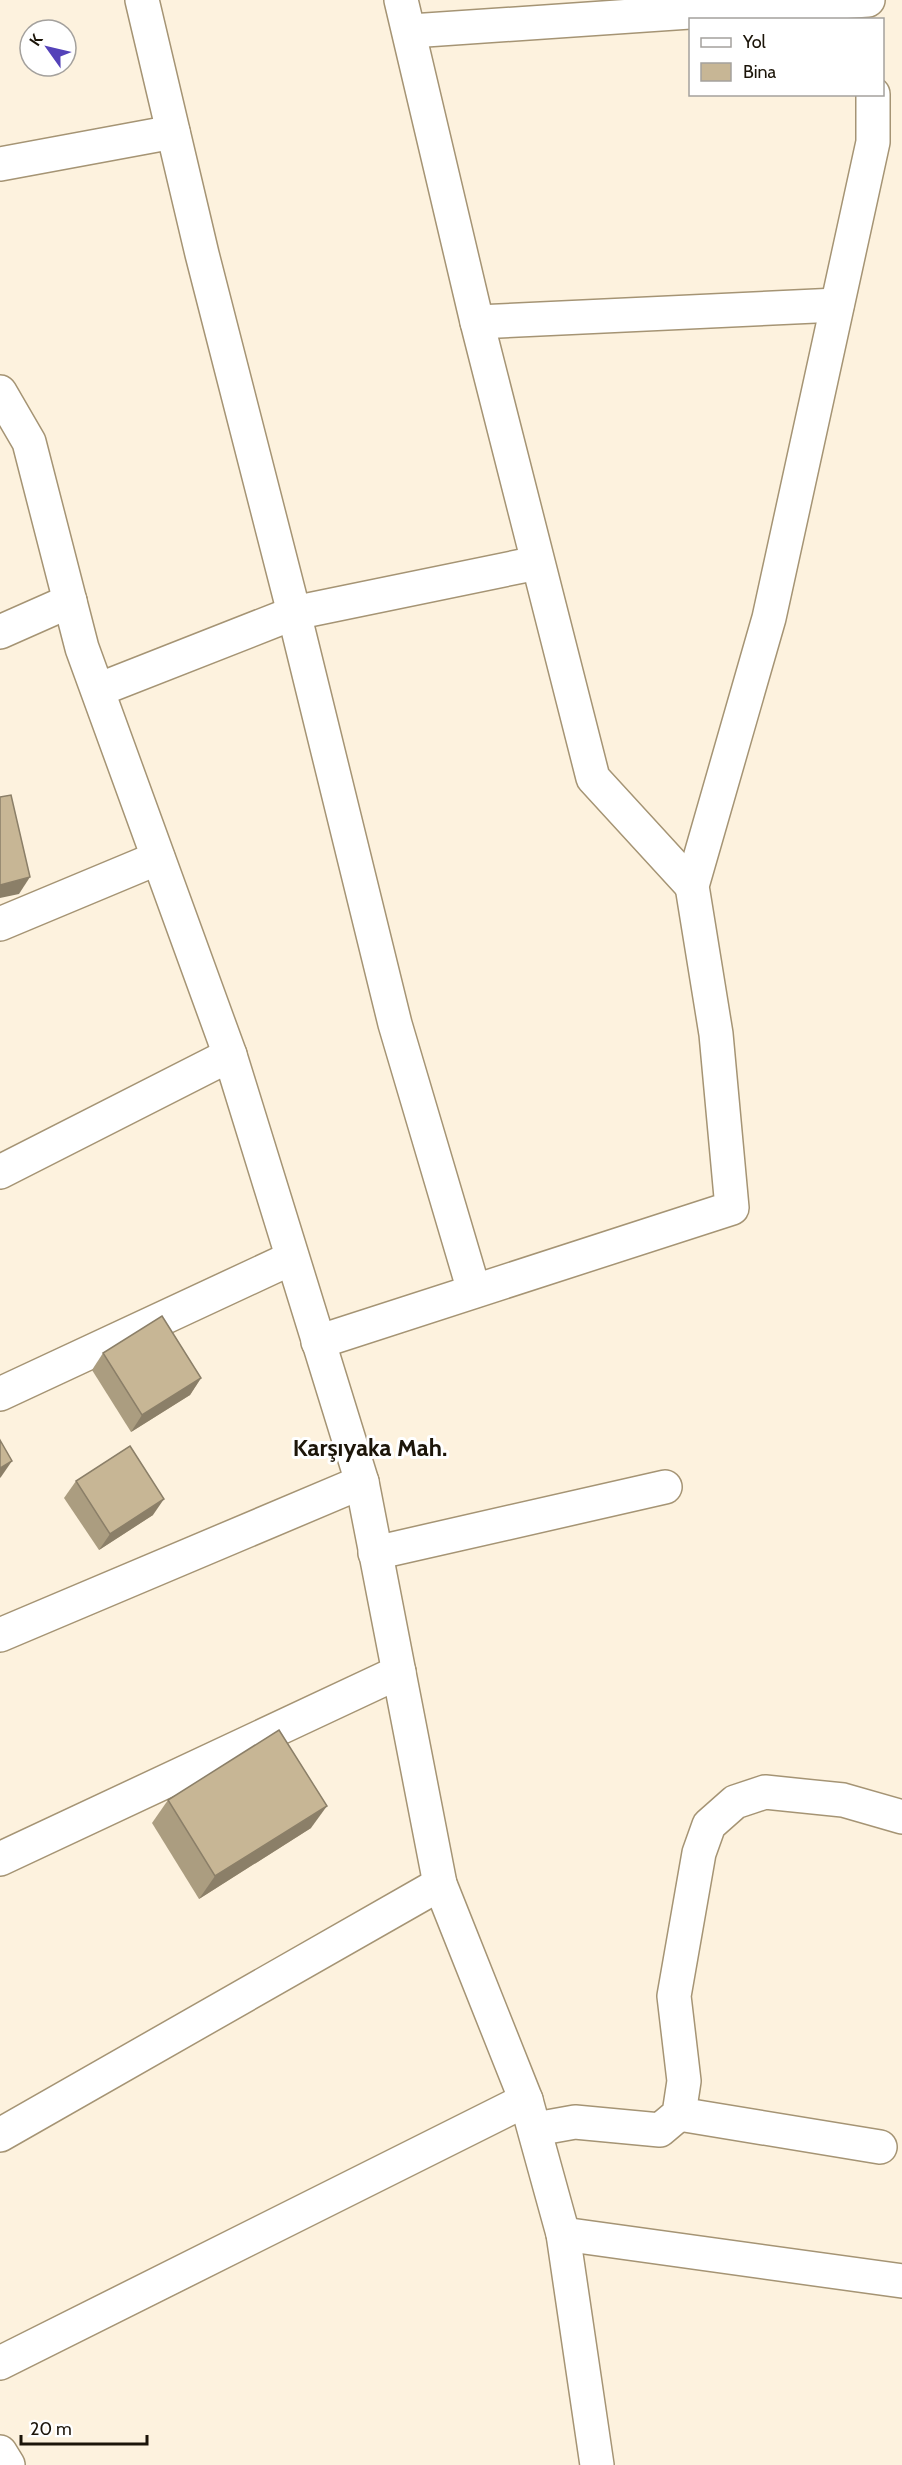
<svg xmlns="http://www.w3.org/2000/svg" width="902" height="2465" font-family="Cabin,sans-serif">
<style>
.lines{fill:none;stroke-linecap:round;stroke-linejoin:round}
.minor-casing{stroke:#a59474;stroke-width:36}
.minor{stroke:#fff;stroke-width:33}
.wall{fill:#ab9d80}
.shaded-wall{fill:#8b7f68}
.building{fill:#c7b695;stroke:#8b7f68;stroke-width:1.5}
.labels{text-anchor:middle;stroke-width:6;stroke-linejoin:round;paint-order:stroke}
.district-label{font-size:24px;font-weight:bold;fill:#1c1509;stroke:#fff}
</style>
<rect width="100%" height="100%" fill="#fdf2de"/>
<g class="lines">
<g class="minor-casing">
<g id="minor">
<path d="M142,0L202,254L294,613L395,1024L474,1291"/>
<path d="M401,0L477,322L593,778L692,886"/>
<path d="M411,31L868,0"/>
<path d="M0,164L173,132"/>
<path d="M477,322L837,305"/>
<path d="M0,392L29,442L82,648L230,1055L362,1482L440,1884L526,2100L563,2234L597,2465"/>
<path d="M0,632L70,601"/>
<path d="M98,690L294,613L537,563"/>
<path d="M0,924L158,858"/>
<path d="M0,1172L230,1055"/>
<path d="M318,1342L732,1208L716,1034L692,886L769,618L873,142V94"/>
<path d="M0,1394L292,1258"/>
<path d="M375,1553L665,1487"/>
<path d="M0,1635L362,1482"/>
<path d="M0,1859L399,1672"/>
<path d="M679,2114L880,2147"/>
<path d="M536,2129L575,2122L660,2130L679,2114L684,2081L674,1996L699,1853L709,1825L735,1802L765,1792L843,1800L902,1817"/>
<path d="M0,2135L440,1884"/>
<path d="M563,2234L902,2281"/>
<path d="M0,2363L526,2100"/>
<path d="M0,2452L8,2465"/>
</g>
</g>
<use href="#minor" class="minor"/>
</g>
<g class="wall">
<path d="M103,1353L201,1378L190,1395L131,1432L92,1370Z"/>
<path d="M76,1481L153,1515L99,1550L64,1498Z"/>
<path d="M168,1800L311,1828L199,1899L152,1823Z"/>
</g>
<g class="shaded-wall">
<path d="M30,877L19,894L0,898V885Z"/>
<path d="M201,1378L190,1395L131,1432L142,1415Z"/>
<path d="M12,1461L1,1477L0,1478V1468Z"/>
<path d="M164,1499L153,1515L99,1550L110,1534Z"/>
<path d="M327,1806L311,1828L199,1899L215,1876Z"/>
</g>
<g class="building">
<path d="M11,795L30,877L0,885V797Z"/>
<path d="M162,1316L201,1378L142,1415L103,1353Z"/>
<path d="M0,1440L12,1461L0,1468Z"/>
<path d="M130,1446L164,1499L110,1534L76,1481Z"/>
<path d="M279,1730L327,1806L215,1876L168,1800Z"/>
</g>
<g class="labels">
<g class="district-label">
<text x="370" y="1456">Karşıyaka Mah.</text>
</g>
</g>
<rect x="689" y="18" width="195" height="78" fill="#ffffff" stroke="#a4a19d" stroke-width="1.5"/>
<rect x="701" y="38" width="30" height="9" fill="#ffffff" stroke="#a4a19d" stroke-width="1.5"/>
<text x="743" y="48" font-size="18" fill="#1c1509">Yol</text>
<rect x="701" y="63" width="30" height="18" fill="#c7b695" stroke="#a4a19d" stroke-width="1.5"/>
<text x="743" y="78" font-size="18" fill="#1c1509">Bina</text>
<g transform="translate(48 48) rotate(304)"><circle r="28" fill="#ffffff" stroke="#a4a19d" stroke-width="1.5"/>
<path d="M0-4.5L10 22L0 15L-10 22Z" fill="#5442b9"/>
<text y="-9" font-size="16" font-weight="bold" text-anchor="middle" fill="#1c1509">K</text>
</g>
<path d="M21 2435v9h126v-9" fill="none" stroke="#1c1509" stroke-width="3"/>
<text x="30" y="2435" font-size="18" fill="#1c1509" stroke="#ffffff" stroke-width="4.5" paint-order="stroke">20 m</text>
</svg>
